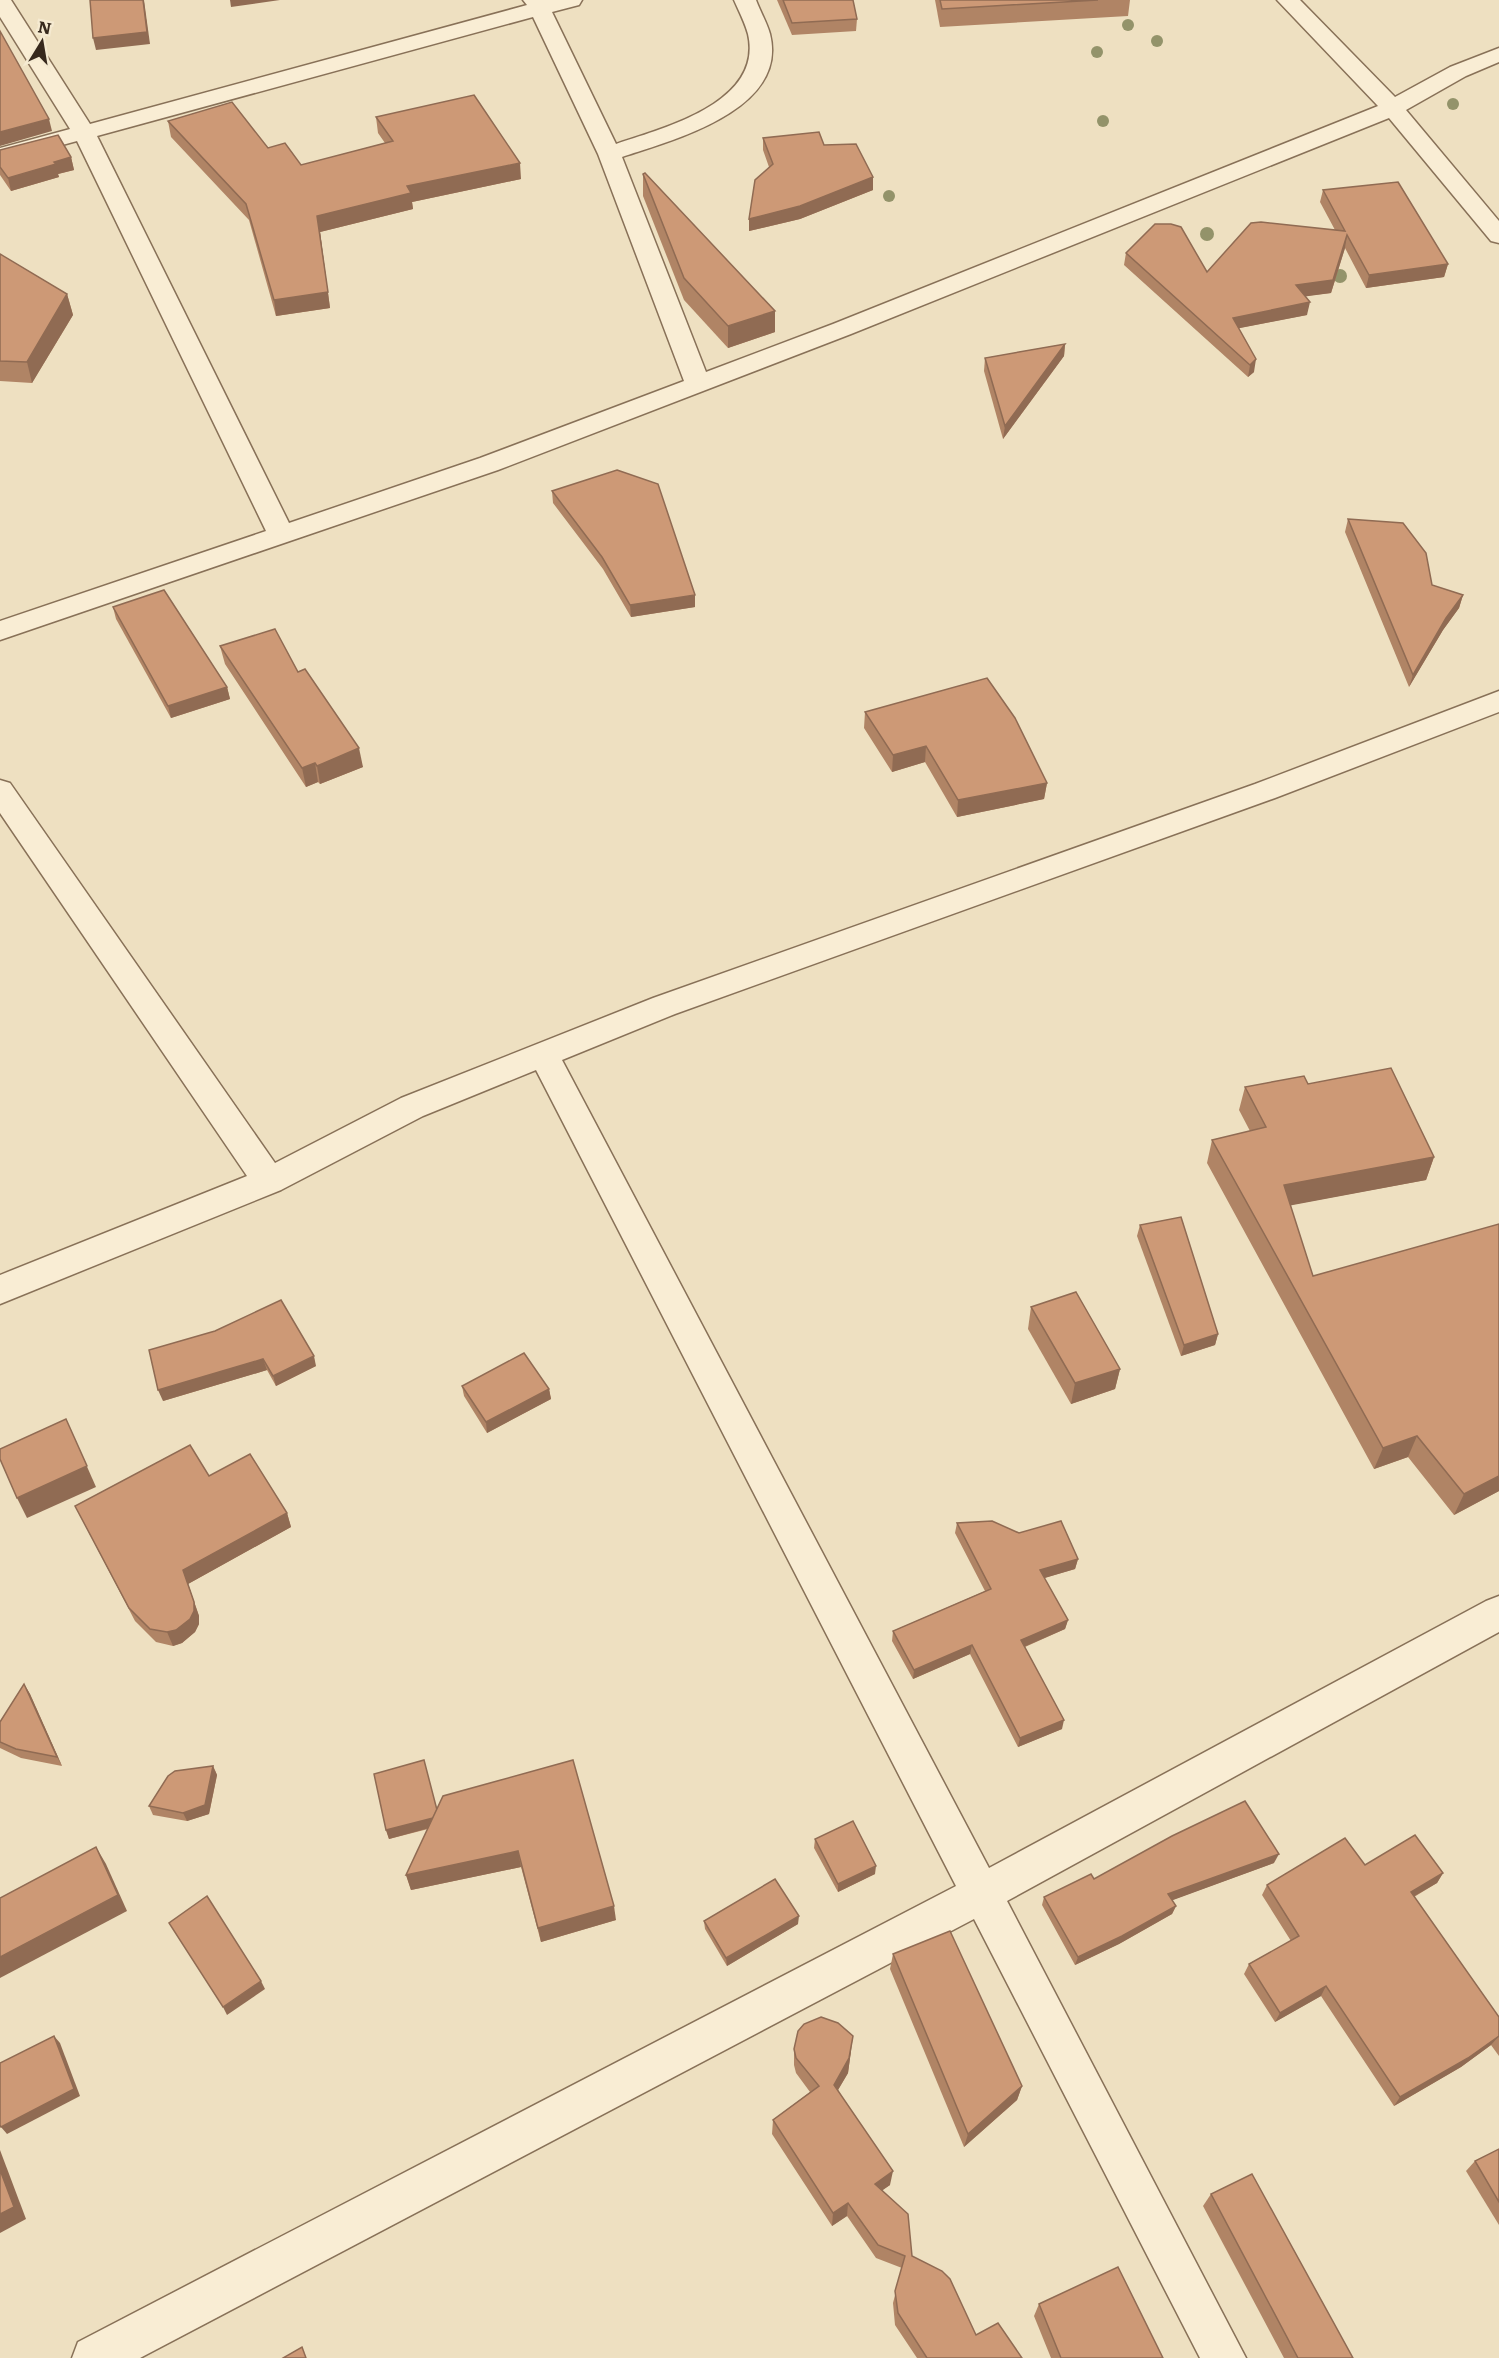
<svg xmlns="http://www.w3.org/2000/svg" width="1499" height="2358" font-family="Literata,serif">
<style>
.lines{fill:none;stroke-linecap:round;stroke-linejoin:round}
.minor-casing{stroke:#887158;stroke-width:3}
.minor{fill:#f9edd4;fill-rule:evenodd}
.tree{fill:#93936a}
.wall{fill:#b08465}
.shaded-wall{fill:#906b53}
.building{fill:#cd9976;stroke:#906b53;stroke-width:1.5}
</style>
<rect width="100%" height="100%" fill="#eee0c1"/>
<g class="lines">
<g class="minor-casing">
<g id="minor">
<path d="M0,0H11L90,124L527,5L523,0H582L579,5L552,12L616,144C663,128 764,103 748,34C745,23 739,11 734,0H756C760,11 767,23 770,34C789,110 673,140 622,157L706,372L833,324L1378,106L1277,0H1300L1395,97L1450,67L1499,48V62L1466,76L1406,110L1499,221V243L1491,241L1389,118L851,334L498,470L0,640V621L266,531L77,141L0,162V148L70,129L0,17ZM533,17L598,154L684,381L480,458L289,523L97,136Z"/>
<path d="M1499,691V712L1275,798L675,1014L562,1060L989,1868L1486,1601L1499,1596V1632L1007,1901L1246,2358H1200L974,1919L140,2358H72L78,2342L956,1886L536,1070L423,1116L281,1190L0,1304V1275L247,1176L0,813V780L10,783L275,1163L401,1098L653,998L1255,784Z"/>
</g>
</g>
<use href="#minor" class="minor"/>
</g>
<g class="tree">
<circle cx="1128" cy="25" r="6"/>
<circle cx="1157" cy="41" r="6"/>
<circle cx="1097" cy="52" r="6"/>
<circle cx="1453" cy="104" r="6"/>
<circle cx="1103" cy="121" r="6"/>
<circle cx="889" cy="196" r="6"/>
<circle cx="1207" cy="234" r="7"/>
<circle cx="1340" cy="276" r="7"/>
</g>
<g class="wall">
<path d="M777,0H853L857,19L856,31L792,35Z"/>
<path d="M935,0H1130L1128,16L940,27Z"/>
<path d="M376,117L521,179L412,202L413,209L320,232L330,308L276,316L249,220L171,137L168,121L268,148L301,165L385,143L378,133Z"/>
<path d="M763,138L824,145L873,177V190L800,219L749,231L769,167L763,150Z"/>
<path d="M0,150L71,157L74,170L58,174L59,177L11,191L0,175Z"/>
<path d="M643,174L775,311V332L728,348L684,300L643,196Z"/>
<path d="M1323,190L1448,264L1444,277L1366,288L1345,248L1331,293L1305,296L1307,315L1239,328L1254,372L1248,377L1124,265L1126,253L1207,272L1335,230L1320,202Z"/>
<path d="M0,254L67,294L73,315L32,383L0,381Z"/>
<path d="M1065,344L1064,356L1003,439L984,371L985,358Z"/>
<path d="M552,491L695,595V607L631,617L603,569L553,503Z"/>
<path d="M1348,519L1432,585L1463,595L1459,608L1443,630L1409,687L1345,532Z"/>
<path d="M113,607L227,687L230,699L171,718L116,619Z"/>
<path d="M220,646L298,672L363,767L320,784L318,782L306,787L225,664Z"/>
<path d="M865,712L1047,783L1044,799L957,817L925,762L892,772L864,728Z"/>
<path d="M1308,1084L1434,1157L1426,1180L1290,1205L1313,1276L1499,1491L1454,1515L1408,1457L1374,1469L1207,1163L1212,1140L1250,1131L1239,1110L1245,1087Z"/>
<path d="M1140,1225L1218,1334L1215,1345L1181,1356L1137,1236Z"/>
<path d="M1031,1307L1120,1369L1115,1389L1071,1404L1028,1329Z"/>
<path d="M215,1331L316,1366L276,1386L267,1370L163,1401Z"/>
<path d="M462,1386L549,1389L551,1399L487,1433L464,1396Z"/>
<path d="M209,1476L287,1513L291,1527L188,1584L199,1616V1624L195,1632L182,1643L173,1646L156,1642L135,1621L75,1506Z"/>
<path d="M957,1523L1019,1533L1078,1559L1075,1569L1044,1578L1068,1620L1065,1629L1025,1647L1062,1729L1018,1747L970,1654L913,1679L892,1641L893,1631L985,1591L955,1533Z"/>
<path d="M24,1684L30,1694L62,1766L21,1758L0,1748V1722Z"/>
<path d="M213,1766L217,1775L209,1814L187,1821L153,1815L149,1806Z"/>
<path d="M443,1796L616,1920L541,1942L521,1867L411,1890L406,1875L428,1829L389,1839L386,1830L437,1810Z"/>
<path d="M815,1839L875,1874L838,1892L814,1848Z"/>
<path d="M1274,1863L1172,1900L1176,1906L1172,1914L1119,1944L1075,1965L1042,1905L1044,1897L1094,1879Z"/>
<path d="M1365,1865L1443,1873L1437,1883L1414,1897L1499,2017V2056L1491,2045L1461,2067L1394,2106L1321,1996L1275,2022L1244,1974L1249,1964L1291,1941L1262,1895L1267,1885Z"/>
<path d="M704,1921L798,1924L727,1966L705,1929Z"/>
<path d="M893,1954L1022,2086L1017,2100L964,2147L890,1969Z"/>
<path d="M794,2049L851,2051L848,2073L838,2090L890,2185L882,2190L912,2256L976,2335L1022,2358H917L895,2325L893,2303L902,2268L876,2258L847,2216L832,2226L772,2134L773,2120L810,2092L796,2073L794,2065Z"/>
<path d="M1499,2149V2225L1466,2171L1475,2161Z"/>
<path d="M1211,2194L1353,2358H1284L1203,2206Z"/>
<path d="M1039,2304L1163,2358H1051L1034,2316Z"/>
</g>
<g class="shaded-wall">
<path d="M143,0H144L150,44L96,50L93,38Z"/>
<path d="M230,0H280L231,7Z"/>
<path d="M49,119L52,131L0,146V132Z"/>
<path d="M71,157L74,170L58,174L59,177L11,191L8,178L54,162Z"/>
<path d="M520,163L521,179L412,202L413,209L320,232L330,308L276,316L274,300L317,216L407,186Z"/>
<path d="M873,177V190L800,219L749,231V219Z"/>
<path d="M1347,235L1345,248L1331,293L1294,298L1296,285Z"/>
<path d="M1448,264L1444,277L1366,288L1369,275Z"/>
<path d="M67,294L73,315L32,383L27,362Z"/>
<path d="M1310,302L1307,315L1230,330L1233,318Z"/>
<path d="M775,311V332L728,348V326Z"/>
<path d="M1065,344L1064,356L1003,439L1005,426Z"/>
<path d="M1256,359L1254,372L1248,377L1250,365Z"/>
<path d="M695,595V607L631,617L630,605Z"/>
<path d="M1463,595L1459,608L1443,630L1409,687L1413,675L1446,618Z"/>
<path d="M227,687L230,699L171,718L168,706Z"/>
<path d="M926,746L925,762L892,772L893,755Z"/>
<path d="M359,748L363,767L320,784L317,766Z"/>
<path d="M315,763L318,782L306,787L302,768Z"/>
<path d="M1047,783L1044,799L957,817L958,800Z"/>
<path d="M1434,1157L1426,1180L1277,1208L1284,1185Z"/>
<path d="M1218,1334L1215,1345L1181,1356L1184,1345Z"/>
<path d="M314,1356L316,1366L276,1386L273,1376Z"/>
<path d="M263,1359L267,1370L163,1401L158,1390Z"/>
<path d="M1120,1369L1115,1389L1071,1404L1075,1383Z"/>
<path d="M549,1389L551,1399L487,1433L486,1422Z"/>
<path d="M66,1419L96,1487L27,1518L17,1498Z"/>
<path d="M1417,1436L1408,1457L1374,1469L1383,1448Z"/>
<path d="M1499,1476V1491L1454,1515L1464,1494Z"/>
<path d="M287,1513L291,1527L188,1584L199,1616V1624L195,1632L182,1643L173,1646L167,1632L183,1570Z"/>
<path d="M1078,1559L1075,1569L1038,1580L1040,1570Z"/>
<path d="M1068,1620L1065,1629L1019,1649L1021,1640Z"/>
<path d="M972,1645L970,1654L913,1679L914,1670Z"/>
<path d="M24,1684L30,1694L62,1766L57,1757Z"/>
<path d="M1064,1720L1062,1729L1018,1747L1020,1738Z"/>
<path d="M213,1766L217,1775L209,1814L187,1821L183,1813Z"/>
<path d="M438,1817L440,1825L389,1839L386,1830Z"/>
<path d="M96,1847L106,1864L127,1911L0,1978V1957Z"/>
<path d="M518,1851L521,1867L411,1890L406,1875Z"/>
<path d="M1279,1854L1274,1863L1165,1903L1168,1894Z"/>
<path d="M876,1866L875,1874L838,1892V1884Z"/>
<path d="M1443,1873L1437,1883L1404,1902L1411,1892Z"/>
<path d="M614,1906L616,1920L541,1942L538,1928Z"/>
<path d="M1176,1906L1172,1914L1119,1944L1075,1965L1078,1957Z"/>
<path d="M799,1916L798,1924L727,1966L726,1958Z"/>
<path d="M261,1981L265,1989L227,2015L223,2007Z"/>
<path d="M1326,1986L1321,1996L1275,2022L1280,2013Z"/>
<path d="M54,2036L60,2043L80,2096L7,2134L1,2127Z"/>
<path d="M853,2036L848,2073L832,2100L834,2085Z"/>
<path d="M1499,2036L1491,2045L1461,2067L1394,2106L1400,2097Z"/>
<path d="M1022,2086L1017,2100L964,2147L968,2134Z"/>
<path d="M0,2150L26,2219L0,2233Z"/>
<path d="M893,2171L890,2185L873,2197L875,2184Z"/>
<path d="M848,2203L847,2216L832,2226L833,2213Z"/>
</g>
<g class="building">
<path d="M90,0H143L147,32L93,38Z"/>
<path d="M783,0H853L857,19L792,23Z"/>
<path d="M940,0H1098L942,9Z"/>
<path d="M0,31L49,119L0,132Z"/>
<path d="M474,95L520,163L407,186L411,193L317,216L328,292L274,300L246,204L168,121L232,102L268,148L285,143L301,165L393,141L376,117Z"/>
<path d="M819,132L824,145L856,144L873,177L800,206L749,219L755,180L773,164L763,138Z"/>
<path d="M58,135L71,157L54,162L56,164L8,178L0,167V150Z"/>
<path d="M645,173L775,311L728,326L684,278L643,174Z"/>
<path d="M1398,182L1448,264L1369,275L1347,235L1333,280L1296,285L1310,302L1233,318L1256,359L1250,365L1126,253L1155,224H1171L1181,227L1207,272L1251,223L1261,222L1345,231L1323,190Z"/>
<path d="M0,254L67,294L27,362L0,361Z"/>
<path d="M1065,344L1005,426L985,358Z"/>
<path d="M617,470L658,484L695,595L630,605L602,557L552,491Z"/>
<path d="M1348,519L1403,523L1426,553L1432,585L1463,595L1446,618L1413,675Z"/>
<path d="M164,590L227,687L168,706L113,607Z"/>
<path d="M275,629L298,672L305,669L359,748L317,766L315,763L302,768L220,646Z"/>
<path d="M987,678L1015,718L1047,783L958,800L926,746L893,755L865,712Z"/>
<path d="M1391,1068L1434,1157L1284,1185L1313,1276L1499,1224V1476L1464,1494L1417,1436L1383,1448L1212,1140L1266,1127L1245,1087L1304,1076L1308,1084Z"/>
<path d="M1181,1217L1218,1334L1184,1345L1140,1225Z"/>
<path d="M1076,1292L1120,1369L1075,1383L1031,1307Z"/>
<path d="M281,1300L314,1356L273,1376L263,1359L158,1390L149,1350L215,1331Z"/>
<path d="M524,1353L549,1389L486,1422L462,1386Z"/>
<path d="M66,1419L87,1466L17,1498L0,1459V1449Z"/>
<path d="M190,1445L209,1476L250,1454L287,1513L183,1570L194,1602V1611L190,1619L176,1630L167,1632L150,1629L129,1608L75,1506Z"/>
<path d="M992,1521L1019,1533L1061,1521L1078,1559L1040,1570L1068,1620L1021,1640L1064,1720L1020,1738L972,1645L914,1670L893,1631L991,1589L957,1523Z"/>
<path d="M24,1684L57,1757L16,1749L0,1742V1722Z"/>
<path d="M424,1760L437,1810L433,1818L386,1830L374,1774Z"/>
<path d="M573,1760L614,1906L538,1928L518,1851L406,1875L443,1796Z"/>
<path d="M213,1766L205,1805L183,1813L149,1806L168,1776L175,1771Z"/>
<path d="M1245,1801L1279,1854L1168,1894L1176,1906L1122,1936L1078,1957L1044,1897L1091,1874L1094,1879L1172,1836Z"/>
<path d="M853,1821L876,1866L838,1884L815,1839Z"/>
<path d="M1415,1835L1443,1873L1411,1892L1499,2017V2036L1468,2058L1400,2097L1326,1986L1280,2013L1249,1964L1299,1936L1267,1885L1345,1838L1365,1865Z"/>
<path d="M96,1847L118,1895L0,1957V1898Z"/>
<path d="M775,1879L799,1916L726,1958L704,1921Z"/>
<path d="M207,1896L261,1981L223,2007L169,1923Z"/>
<path d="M950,1931L1022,2086L968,2134L893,1954Z"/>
<path d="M821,2017L838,2023L853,2036L849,2058L834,2085L893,2171L875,2184L908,2214L912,2256L942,2271L950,2279L976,2335L998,2323L1022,2358H927L898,2313L895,2291L905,2256L878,2245L848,2203L833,2213L773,2120L819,2086L796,2058L794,2049L798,2031L804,2024Z"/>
<path d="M54,2036L74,2089L1,2127L0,2125V2063Z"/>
<path d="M1499,2149V2202L1475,2161Z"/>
<path d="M0,2170L14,2207L0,2214Z"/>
<path d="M1252,2174L1353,2358H1298L1211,2194Z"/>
<path d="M1118,2267L1163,2358H1061L1039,2304Z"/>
<path d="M302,2347L306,2358H283Z"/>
</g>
<g transform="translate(42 42) rotate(11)" stroke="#f5ead1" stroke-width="4.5" paint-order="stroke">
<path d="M0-4.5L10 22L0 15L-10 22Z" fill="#37291d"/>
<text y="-9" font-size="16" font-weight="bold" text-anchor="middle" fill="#37291d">N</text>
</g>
</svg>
